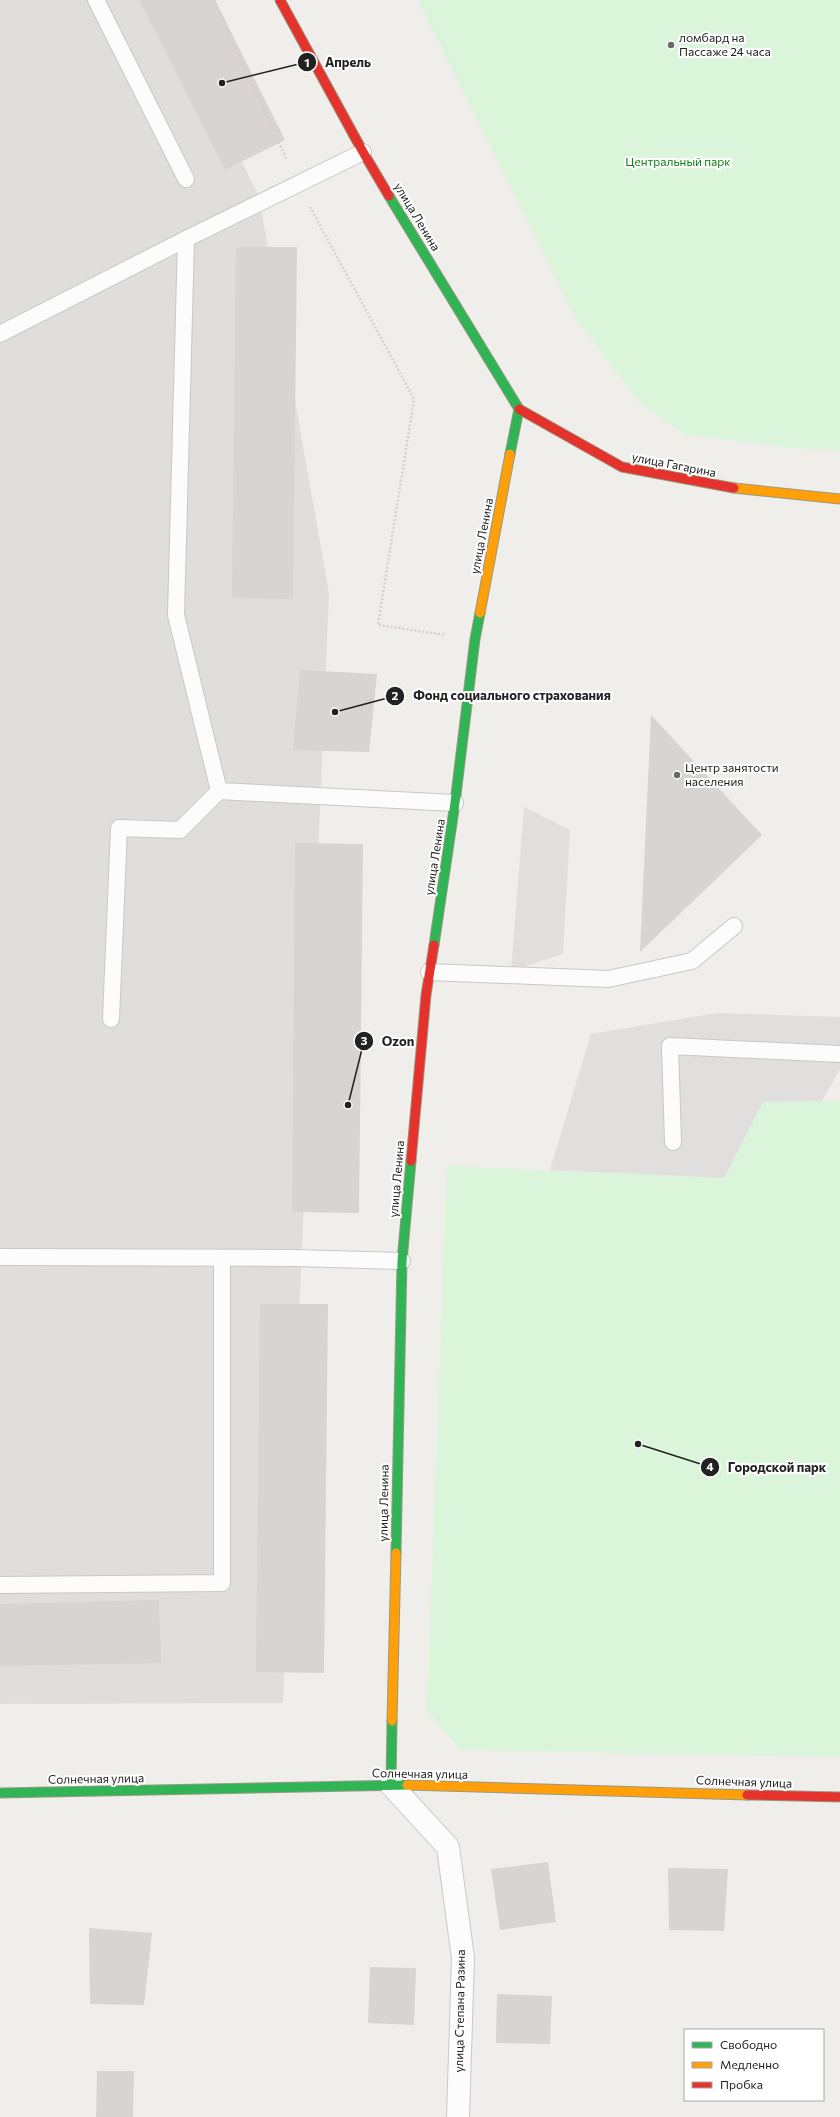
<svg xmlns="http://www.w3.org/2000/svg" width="840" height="2117" font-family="Commissioner,sans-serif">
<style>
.residential{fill:#dfdedc}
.park{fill:#daf5da}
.parking{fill:#e0dfde}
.building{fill:#d7d4d2}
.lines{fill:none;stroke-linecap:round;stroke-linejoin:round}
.lane-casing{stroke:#c9c8c7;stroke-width:18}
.street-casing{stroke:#c9c8c7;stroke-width:24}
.fast-casing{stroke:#999a82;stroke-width:11}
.slow-casing{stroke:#999a82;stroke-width:11}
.jam-casing{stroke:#999a82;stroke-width:11}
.path{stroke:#dccecd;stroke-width:2.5;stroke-dasharray:2 2;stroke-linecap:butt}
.lane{stroke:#fdfcfc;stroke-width:16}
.street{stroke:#fdfcfc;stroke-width:22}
.fast{stroke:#30b455;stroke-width:9}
.slow{stroke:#ff9f0a;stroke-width:9}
.jam{stroke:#e5322d;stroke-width:9}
.poi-dot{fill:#6a6968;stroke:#fff;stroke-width:1.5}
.labels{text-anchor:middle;stroke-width:4;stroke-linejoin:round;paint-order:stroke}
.poi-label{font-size:12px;fill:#222;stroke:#fff;text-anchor:start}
.park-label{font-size:12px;fill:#0c8416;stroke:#fff}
.street-label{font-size:12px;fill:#222;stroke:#fff}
.leader{fill:none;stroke:#222;stroke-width:1.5}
.callout-dot{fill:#222;stroke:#fff;stroke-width:1.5}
.mark-label{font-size:12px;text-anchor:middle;font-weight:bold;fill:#fff}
.callout-label{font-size:13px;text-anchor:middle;font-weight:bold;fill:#222;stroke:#fff;stroke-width:4;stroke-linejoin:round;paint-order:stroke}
</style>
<rect width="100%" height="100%" fill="#f0eeeb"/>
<path class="residential" d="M0,0H163L259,197L329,593L283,1703L0,1704Z"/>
<g class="park">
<path d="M418,0H840V450L792,448L684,434L640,403L576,319Z"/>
<path d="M840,1101V1757L461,1750L427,1711L447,1166L724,1178L764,1102Z"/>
</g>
<g class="parking">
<path d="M524,807L570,830L563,954L511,971Z"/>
<path d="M717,1013L840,1017V1069L822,1101L763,1102L724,1178L550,1170L591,1034Z"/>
</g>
<g class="building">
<path d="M139,0H215L285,140L225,170Z"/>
<path d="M236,247H297L293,599L232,598Z"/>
<path d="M300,670L377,674L369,752L293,750Z"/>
<path d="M651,715L762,835L640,952Z"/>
<path d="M295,843L363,844L359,1213L292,1212Z"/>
<path d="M260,1304H328L324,1673L256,1672Z"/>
<path d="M159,1600L161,1663L0,1666V1604Z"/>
<path d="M548,1862L556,1922L500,1930L491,1869Z"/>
<path d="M668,1868L728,1869L724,1931L669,1930Z"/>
<path d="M89,1928L152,1933L144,2005L90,2004Z"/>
<path d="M370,1967L416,1968L414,2025L368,2023Z"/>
<path d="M497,1994L552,1996L550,2044L496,2043Z"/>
<path d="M97,2071H134L133,2117H96Z"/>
</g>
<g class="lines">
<g class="lane-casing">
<g id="lane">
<path d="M96,0L186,179"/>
<path d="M186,239L176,615L219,791L455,803"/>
<path d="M0,334L186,239L363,152"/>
<path d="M429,972L608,979L692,961L734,926"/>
<path d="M111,1019L119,828L180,830L219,791"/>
<path d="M673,1142L670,1046L840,1054"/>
<path d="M0,1257L295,1258L402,1261"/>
<path d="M0,1585L222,1583V1258"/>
</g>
</g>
<g class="street-casing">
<path id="street" d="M391,1785L448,1847L463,1958L458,2117"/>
</g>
<g class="fast-casing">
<g id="fast">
<path d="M389,196L519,409L510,454"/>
<path d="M434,945L455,803L475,639L480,613"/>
<path d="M396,1553L402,1261L411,1161"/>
<path d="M391,1785L392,1721"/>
<path d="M0,1793L407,1785"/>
</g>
</g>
<g class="slow-casing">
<g id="slow">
<path d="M734,488L840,499"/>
<path d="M480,613L510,454"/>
<path d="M392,1721L396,1553"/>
<path d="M407,1785L747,1795"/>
</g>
</g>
<g class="jam-casing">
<g id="jam">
<path d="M280,0L363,152L389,196"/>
<path d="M519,409L622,467L734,488"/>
<path d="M411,1161L426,995L434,945"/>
<path d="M747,1795L840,1797"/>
</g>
</g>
<g class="path">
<path d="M214,0L287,160"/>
<path d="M310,207L414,399L378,625L446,635"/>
</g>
<use href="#lane" class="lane"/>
<use href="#street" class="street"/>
<use href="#fast" class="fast"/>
<use href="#slow" class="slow"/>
<use href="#jam" class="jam"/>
</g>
<g class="poi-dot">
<circle cx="671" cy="45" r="4"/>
<circle cx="677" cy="775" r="4"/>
</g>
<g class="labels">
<g class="poi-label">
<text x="679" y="42">ломбард на<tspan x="679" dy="14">Пассаже 24 часа</tspan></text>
<text x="685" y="772">Центр занятости<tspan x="685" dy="14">населения</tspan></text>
</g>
<g class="park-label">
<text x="678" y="166">Центральный парк</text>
</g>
<g class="street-label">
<text transform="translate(417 217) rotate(59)" y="4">улица Ленина</text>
<text transform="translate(674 465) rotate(11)" y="4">улица Гагарина</text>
<text transform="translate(482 536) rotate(-79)" y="4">улица Ленина</text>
<text transform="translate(435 857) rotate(-81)" y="4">улица Ленина</text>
<text transform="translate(397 1179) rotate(-85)" y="4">улица Ленина</text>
<text transform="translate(384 1503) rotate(-89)" y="4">улица Ленина</text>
<text transform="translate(420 1774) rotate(1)" y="4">Солнечная улица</text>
<text transform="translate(96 1779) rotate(-1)" y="4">Солнечная улица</text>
<text transform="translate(744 1782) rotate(2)" y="4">Солнечная улица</text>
<text transform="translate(460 2011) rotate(-89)" y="4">улица Степана Разина</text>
</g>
</g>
<path class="leader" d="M222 83L307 62M335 712L395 696M348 1105L364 1041M638 1444L710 1467"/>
<g class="callout-dot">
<circle cx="222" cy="83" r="4"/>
<circle cx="335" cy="712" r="4"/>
<circle cx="348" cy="1105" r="4"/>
<circle cx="638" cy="1444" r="4"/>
<circle cx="307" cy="62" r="10"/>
<circle cx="395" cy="696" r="10"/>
<circle cx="364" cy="1041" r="10"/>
<circle cx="710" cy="1467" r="10"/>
</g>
<g class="mark-label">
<text x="307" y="67">1</text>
<text x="395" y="700">2</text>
<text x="364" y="1045">3</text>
<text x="710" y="1471">4</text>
</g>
<g class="callout-label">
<text x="348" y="67">Апрель</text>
<text x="512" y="700">Фонд социального страхования</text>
<text x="398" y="1046">Ozon</text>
<text x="777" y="1472">Городской парк</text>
</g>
<rect x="684" y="2029" width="140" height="72" fill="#ffffff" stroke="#a7a7a7"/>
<rect x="692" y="2042" width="20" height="6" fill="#30b455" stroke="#a7a7a7"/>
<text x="720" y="2049" font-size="12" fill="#222222">Свободно</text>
<rect x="692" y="2062" width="20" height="6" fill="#ff9f0a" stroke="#a7a7a7"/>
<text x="720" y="2069" font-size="12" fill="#222222">Медленно</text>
<rect x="692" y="2082" width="20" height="6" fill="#e5322d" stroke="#a7a7a7"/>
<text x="720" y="2089" font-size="12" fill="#222222">Пробка</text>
</svg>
